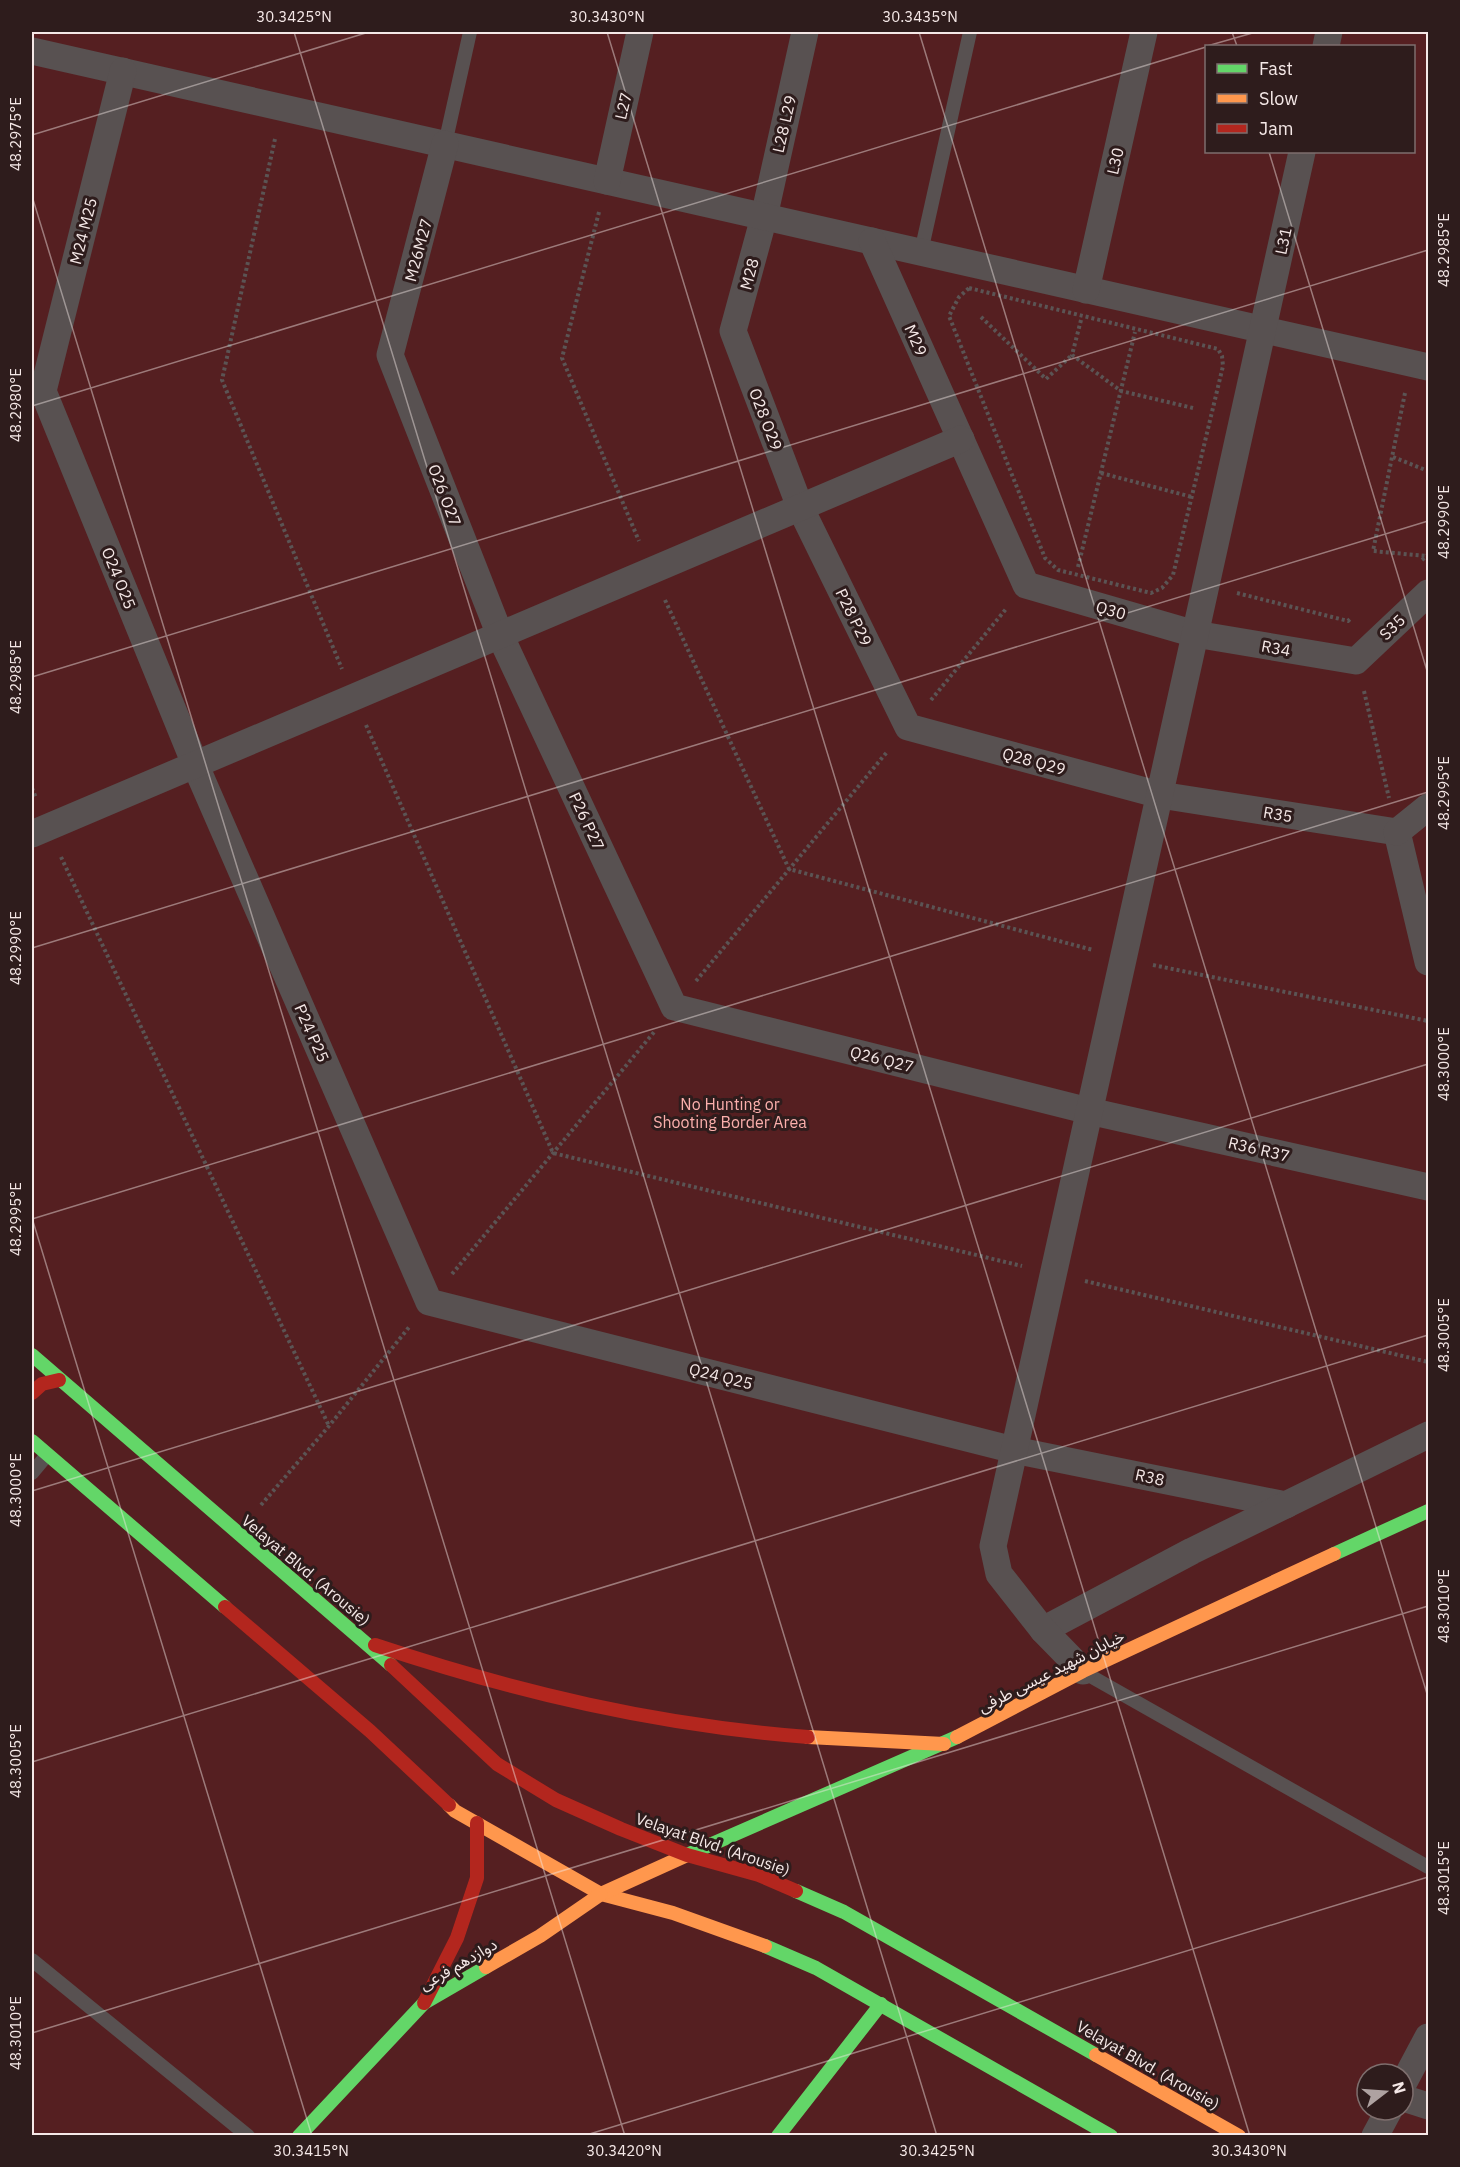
<svg xmlns="http://www.w3.org/2000/svg" width="1460" height="2167" font-family="'IBM Plex Sans','Noto Sans Arabic',sans-serif">
<style>
.green{fill:#551f21;fill-rule:evenodd}
.lines{fill:none;stroke-linecap:round;stroke-linejoin:round}
.path{stroke:#5b5454;stroke-width:4;stroke-dasharray:3 3;stroke-linecap:butt}
.lane{stroke:#585151;stroke-width:14}
.street{stroke:#585151;stroke-width:27}
.fast{stroke:#63d668;stroke-width:14}
.slow{stroke:#ff974d;stroke-width:14}
.jam{stroke:#b3261e;stroke-width:14}
.ticks{fill:none;stroke:#f5e8e7;stroke-width:1.5;stroke-opacity:0.45}
.labels{text-anchor:middle;stroke-width:6;stroke-linejoin:round;paint-order:stroke}
.street-label{font-size:16px;fill:#f5e8e7;stroke:#2e1c1c}
.park-label{font-size:16px;fill:#fbafac;stroke:#2e1c1c}
.neatline{fill:none;stroke:#f5e8e7;stroke-width:2}
.ticks-label{font-size:15px;text-anchor:middle;fill:#f5e8e7}
</style>
<rect width="100%" height="100%" fill="#2a2020"/>
<path class="green" d="M32,32H1428V2135H32ZM1206,46H1414V152H1206ZM1367,2074H1403V2110H1367Z"/>
<g class="lines">
<g class="path">
<path d="M275,139L222,380L342,669"/>
<path d="M599,212L562,358L639,541"/>
<path d="M969,288L1218,349L1222,356L1223,366L1173,575L1162,588L1151,593L1058,570L1045,558L949,316L959,297Z"/>
<path d="M981,317L1046,379L1072,355"/>
<path d="M1081,320L1072,355L1121,391L1193,408"/>
<path d="M1405,393L1373,551L1426,556"/>
<path d="M1393,457L1428,471"/>
<path d="M1101,473L1192,497"/>
<path d="M1422,560L1428,555"/>
<path d="M1078,567L1135,332"/>
<path d="M1237,593L1348,621L1351,618"/>
<path d="M665,600L789,869L1093,950"/>
<path d="M1364,691L1389,798"/>
<path d="M931,700L1006,609"/>
<path d="M366,725L553,1153L1022,1266"/>
<path d="M32,788L36,798"/>
<path d="M61,857L329,1426"/>
<path d="M1153,965L1428,1021"/>
<path d="M696,981L887,752"/>
<path d="M452,1274L655,1031"/>
<path d="M1085,1281L1428,1362"/>
<path d="M261,1505L329,1426L410,1326"/>
</g>
<g class="lane">
<path d="M445,144L470,32"/>
<path d="M921,252L970,32"/>
<path d="M32,1473L47,1455"/>
<path d="M1085,1673L1428,1867"/>
<path d="M32,1960L248,2136"/>
</g>
<g class="street">
<path d="M805,32L764,217L733,331L800,507L908,727L1160,795L1397,832"/>
<path d="M1326,46L1329,32"/>
<path d="M32,51L1428,367"/>
<path d="M123,71L43,391L195,764L429,1302L1014,1450L1286,1505"/>
<path d="M445,144L390,355L500,635L674,1007L1089,1111L1428,1187"/>
<path d="M607,181L640,32"/>
<path d="M872,241L1026,585L1195,634L1356,661L1428,593"/>
<path d="M1086,290L1144,32"/>
<path d="M1397,832L1428,962"/>
<path d="M1397,832L1428,807"/>
<path d="M32,834L961,439"/>
<path d="M1043,1630L1192,1551L1428,1435"/>
<path d="M1083,1671L1043,1630L999,1574L993,1546L1302,152"/>
<path d="M1403,2084L1428,2037"/>
<path d="M1403,2098L1428,2106"/>
<path d="M1375,2136L1389,2110"/>
</g>
<g class="fast">
<path d="M32,1355L391,1665"/>
<path d="M32,1441L225,1607"/>
<path d="M1334,1554L1428,1511"/>
<path d="M687,1855L957,1737"/>
<path d="M796,1891L844,1912L1096,2055"/>
<path d="M765,1946L816,1968L1111,2136"/>
<path d="M299,2136L424,2003L486,1967"/>
<path d="M778,2136L881,2004"/>
</g>
<g class="slow">
<path d="M808,1737L944,1744"/>
<path d="M957,1737L1083,1671L1334,1554"/>
<path d="M449,1805L455,1811L601,1894L673,1913L765,1946"/>
<path d="M601,1894L687,1855"/>
<path d="M486,1967L540,1936L601,1894"/>
<path d="M1096,2055L1239,2136"/>
</g>
<g class="jam">
<path d="M32,1393L42,1384L59,1380"/>
<path d="M225,1607L370,1731L449,1805"/>
<path d="M375,1645C519,1693 656,1725 808,1737"/>
<path d="M391,1665L497,1764L556,1800L621,1829L687,1855L759,1875L796,1891"/>
<path d="M424,2003L457,1938L477,1878V1823"/>
</g>
</g>
<path class="ticks" d="M294,32L937,2136M607,32L1250,2136M919,32L1428,1697M1232,32L1237,46M1207,46L1256,32M32,135L369,32M1269,152L1428,674M32,196L625,2136M32,406L1206,47M32,677L1428,250M32,948L1428,521M32,1218L312,2136M32,1219L1428,792M32,1491L1428,1064M32,1762L1428,1335M32,2033L1428,1606M583,2136L1428,1877"/>
<g class="labels">
<g class="street-label">
<text transform="translate(623 106) rotate(-77)" y="6">L27</text>
<text transform="translate(784 124) rotate(-77)" y="6">L28 L29</text>
<text transform="translate(1115 161) rotate(-77)" y="6">L30</text>
<text transform="translate(83 231) rotate(-76)" y="6">M24 M25</text>
<text transform="translate(1283 241) rotate(-78)" y="6">L31</text>
<text transform="translate(418 250) rotate(-75)" y="6">M26M27</text>
<text transform="translate(749 274) rotate(-75)" y="6">M28</text>
<text transform="translate(916 340) rotate(66)" y="6">M29</text>
<text transform="translate(766 419) rotate(69)" y="6">O28 O29</text>
<text transform="translate(445 495) rotate(69)" y="6">O26 O27</text>
<text transform="translate(119 578) rotate(68)" y="6">O24 O25</text>
<text transform="translate(1111 610) rotate(16)" y="6">Q30</text>
<text transform="translate(854 617) rotate(64)" y="6">P28 P29</text>
<text transform="translate(1392 627) rotate(-44)" y="6">S35</text>
<text transform="translate(1276 648) rotate(10)" y="6">R34</text>
<text transform="translate(1034 761) rotate(15)" y="6">Q28 Q29</text>
<text transform="translate(1278 814) rotate(9)" y="6">R35</text>
<text transform="translate(587 821) rotate(65)" y="6">P26 P27</text>
<text transform="translate(312 1033) rotate(66)" y="6">P24 P25</text>
<text transform="translate(882 1059) rotate(14)" y="6">Q26 Q27</text>
<text transform="translate(1259 1149) rotate(13)" y="6">R36 R37</text>
<text transform="translate(721 1376) rotate(14)" y="6">Q24 Q25</text>
<text transform="translate(1150 1477) rotate(12)" y="6">R38</text>
<text transform="translate(306 1570) rotate(40)" y="6">Velayat Blvd. (Arousie)</text>
<text transform="translate(1051 1671) rotate(-27)" y="6">خیابان شهید عیسی طرفی</text>
<text transform="translate(713 1844) rotate(19)" y="6">Velayat Blvd. (Arousie)</text>
<text transform="translate(458 1964) rotate(-30)" y="6">دوازدهم فرعی</text>
<text transform="translate(1148 2065) rotate(30)" y="6">Velayat Blvd. (Arousie)</text>
</g>
<g class="park-label">
<text x="730" y="1110">No Hunting or<tspan x="730" dy="18">Shooting Border Area</tspan></text>
</g>
</g>
<rect width="1460" height="2167" fill="none" stroke="#2e1c1c" stroke-width="66"/>
<rect x="1205" y="45" width="210" height="108" fill="#2e1c1c" stroke="#7e6e6d" stroke-width="1.5"/>
<rect x="1217" y="64" width="30" height="9" fill="#63d668" stroke="#7e6e6d" stroke-width="1.5"/>
<text x="1259" y="75" font-size="18" fill="#f5e8e7">Fast</text>
<rect x="1217" y="94" width="30" height="9" fill="#ff974d" stroke="#7e6e6d" stroke-width="1.5"/>
<text x="1259" y="105" font-size="18" fill="#f5e8e7">Slow</text>
<rect x="1217" y="124" width="30" height="9" fill="#b3261e" stroke="#7e6e6d" stroke-width="1.5"/>
<text x="1259" y="135" font-size="18" fill="#f5e8e7">Jam</text>
<g transform="translate(1385 2092) rotate(73)"><circle r="28" fill="#2e1c1c" stroke="#7e6e6d" stroke-width="1.5"/>
<path d="M0-4.5L10 22L0 15L-10 22Z" fill="#aea2a1"/>
<text y="-9" font-size="16" font-weight="bold" text-anchor="middle" fill="#f5e8e7">N</text>
</g>
<rect x="33" y="33" width="1394" height="2101" class="neatline"/>
<g class="ticks-label">
<text x="294" y="22">30.3425°N</text>
<text x="607" y="22">30.3430°N</text>
<text x="920" y="22">30.3435°N</text>
<text transform="translate(16 134) rotate(-90)" y="5">48.2975°E</text>
<text transform="translate(1444 250) rotate(-90)" y="5">48.2985°E</text>
<text transform="translate(16 405) rotate(-90)" y="5">48.2980°E</text>
<text transform="translate(1444 522) rotate(-90)" y="5">48.2990°E</text>
<text transform="translate(16 677) rotate(-90)" y="5">48.2985°E</text>
<text transform="translate(1444 793) rotate(-90)" y="5">48.2995°E</text>
<text transform="translate(16 948) rotate(-90)" y="5">48.2990°E</text>
<text transform="translate(1444 1064) rotate(-90)" y="5">48.3000°E</text>
<text transform="translate(16 1219) rotate(-90)" y="5">48.2995°E</text>
<text transform="translate(1444 1335) rotate(-90)" y="5">48.3005°E</text>
<text transform="translate(16 1490) rotate(-90)" y="5">48.3000°E</text>
<text transform="translate(1444 1606) rotate(-90)" y="5">48.3010°E</text>
<text transform="translate(16 1761) rotate(-90)" y="5">48.3005°E</text>
<text transform="translate(1444 1878) rotate(-90)" y="5">48.3015°E</text>
<text transform="translate(16 2033) rotate(-90)" y="5">48.3010°E</text>
<text x="311" y="2156">30.3415°N</text>
<text x="624" y="2156">30.3420°N</text>
<text x="937" y="2156">30.3425°N</text>
<text x="1249" y="2156">30.3430°N</text>
</g>
</svg>
